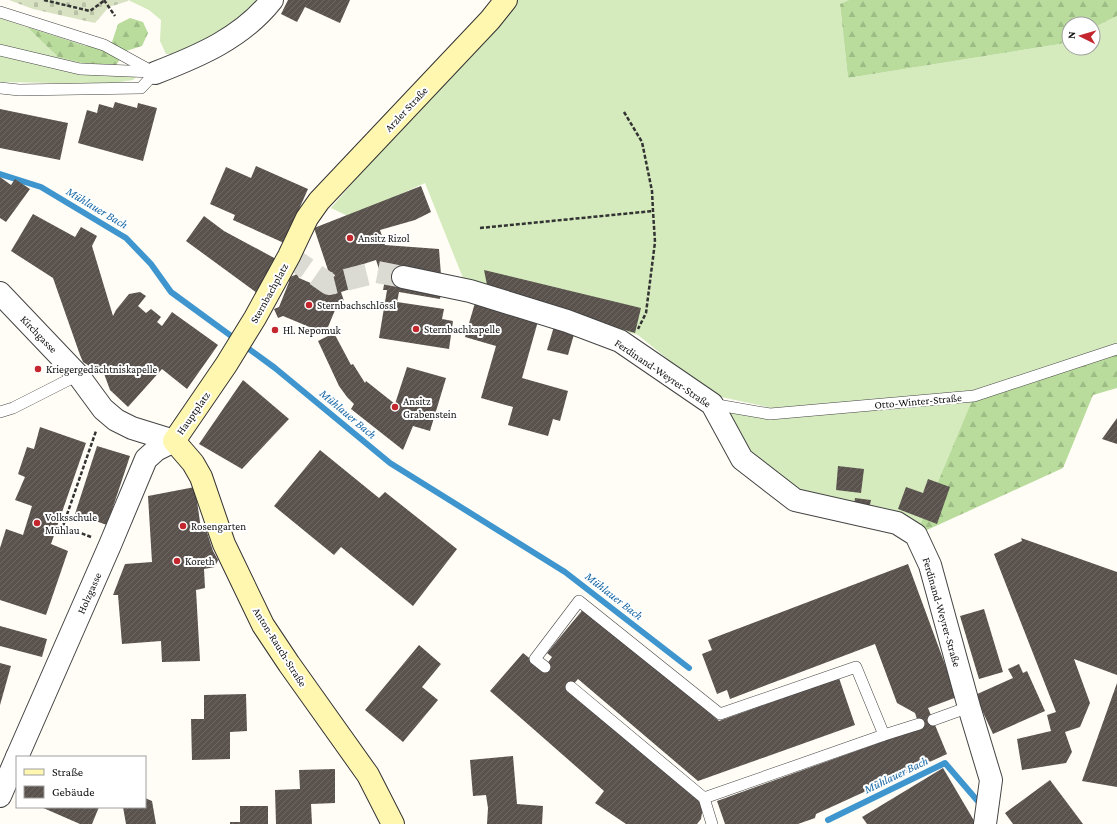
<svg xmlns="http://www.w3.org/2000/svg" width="1117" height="824" font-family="'Crimson Pro',serif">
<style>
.grass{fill:#d5ebbd}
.forest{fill:url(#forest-firs)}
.cemetery{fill:url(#cemetery-stones)}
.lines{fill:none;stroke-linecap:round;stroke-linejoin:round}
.stream{stroke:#3f96cf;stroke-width:6}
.building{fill:url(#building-hatch)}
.street-tunnel{stroke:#dbdad3;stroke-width:22;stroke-dasharray:22 11;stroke-linecap:butt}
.lane-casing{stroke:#444;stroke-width:12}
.street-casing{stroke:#444;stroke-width:24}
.secondary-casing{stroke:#333;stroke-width:24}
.path{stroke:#333;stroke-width:2.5;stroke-dasharray:4 2;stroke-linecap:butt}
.lane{stroke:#fff;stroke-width:11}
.street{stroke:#fff;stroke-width:22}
.secondary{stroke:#fff6b0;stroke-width:22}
.poi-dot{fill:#c4262e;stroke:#fff;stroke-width:1.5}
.labels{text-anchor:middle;stroke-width:4;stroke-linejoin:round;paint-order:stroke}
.street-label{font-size:11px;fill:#111;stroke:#fff}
.poi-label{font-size:11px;fill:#111;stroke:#fff;text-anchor:start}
.water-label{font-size:12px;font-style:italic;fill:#1768a6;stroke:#fff}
</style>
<defs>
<pattern id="forest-firs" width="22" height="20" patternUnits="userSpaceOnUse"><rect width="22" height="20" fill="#b9dc9c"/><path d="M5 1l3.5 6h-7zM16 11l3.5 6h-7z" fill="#9ebc85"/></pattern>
<pattern id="cemetery-stones" width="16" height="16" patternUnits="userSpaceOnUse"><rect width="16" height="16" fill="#d9e3c4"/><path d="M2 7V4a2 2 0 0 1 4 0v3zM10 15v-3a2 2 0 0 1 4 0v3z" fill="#b9c2a7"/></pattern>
<pattern id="building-hatch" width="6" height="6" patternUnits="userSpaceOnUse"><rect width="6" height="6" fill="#5a524d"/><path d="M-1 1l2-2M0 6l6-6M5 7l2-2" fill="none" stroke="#6d6662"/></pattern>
</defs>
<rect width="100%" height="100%" fill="#fffdf5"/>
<g class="grass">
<path d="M128,0H261L234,27L183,54H166L160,41L161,20L149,10Z"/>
<path d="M510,0H849L840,4L848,78L1060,44L1069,40V48H1093V28L1117,16V347L916,535L795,500L742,459L712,404L770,414L954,397L772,408L712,395L638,335L465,283L425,183L350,217L331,208Z"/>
<path d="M0,18L27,27L58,57L82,63L80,73L136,77L133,80L108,84L0,82Z"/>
</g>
<g class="forest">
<path d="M849,0H1117V16L1093,28V24H1069V40L1060,44L848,78L840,4Z"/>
<path d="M130,18L143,22L148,33L142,46L126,51L116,65L82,63L58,57L27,27L86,46L112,42L118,24Z"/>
<path d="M1117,347V388L1093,395L1063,468L916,535L974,396Z"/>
</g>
<path class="cemetery" d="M9,0H128V1L109,7L95,23L33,9Z"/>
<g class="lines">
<g class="stream">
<path d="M0,174L41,187L126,238L151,264L171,292L275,368L390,463L565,572L689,668"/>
<path d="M828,820L945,763L982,806"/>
</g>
</g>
<g class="building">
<path d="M288,0H350L340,23L305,7L297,22L281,14Z"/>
<path d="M115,102L137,108L138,103L157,108L143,161L78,143L87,110L97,113L99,104L113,108Z"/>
<path d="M0,109L68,123L60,160L0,148Z"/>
<path d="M256,166L308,189L284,243L233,220L235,215L210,204L226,167L251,178Z"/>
<path d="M0,177L11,185L15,179L30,189L6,222L0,218Z"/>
<path d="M421,186L431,212L415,220L380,230L385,245L439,249L442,288L440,299L399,292L397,302L444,309L442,319L453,321L449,349L379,338L387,290H383L387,270L379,269L376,260L351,268L357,287L341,292L344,301L338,303L328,327L330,331L321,335L319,331L283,316L278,318L274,309L279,307L289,282L288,278L297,274L299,278L336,294L314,228Z"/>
<path d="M33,214L75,237L81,227L97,236L92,246L113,316L116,310L129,294L140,292L146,296L138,306L146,313L151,309L161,317L157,322L162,326L172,312L218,345L187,389L162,369L128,407L110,390L102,368L91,367L83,362L80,355L53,278L11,251Z"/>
<path d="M204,216L224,231L278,260L257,293L186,241Z"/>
<path d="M484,270L641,308L635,333L488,290Z"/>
<path d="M477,296L540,314L522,378L568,391L560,421L553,419L548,436L508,425L513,407L481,398L496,346L465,337Z"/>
<path d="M555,323L575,331L568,355L547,350Z"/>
<path d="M334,333L351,365L353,364L365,383L366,381L395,404L407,367L446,378L430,431L413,426L403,450L351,409L354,404L347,397L339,386L318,341Z"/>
<path d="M243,380L289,419L242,469L199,444Z"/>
<path d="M1117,418V444L1102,439Z"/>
<path d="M40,427L86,443L51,544L68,551L46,615L0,600V548L6,529L23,535L32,506L15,500L25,477L18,474L27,447L34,449Z"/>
<path d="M97,446L130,456L107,525L75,514Z"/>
<path d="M320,450L379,498L385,492L457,549L413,606L341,547L334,555L274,506Z"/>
<path d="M838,466L864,469L861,493L836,490Z"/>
<path d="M928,479L950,487L937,524L898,509L906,487L923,493Z"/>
<path d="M195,487L201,529H206L213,551L218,560L215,567L204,569L205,588L196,590L200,661L162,662L161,641L122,644L118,595H113L125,564L152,562L148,496Z"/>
<path d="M855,498L871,500L869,509L854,506Z"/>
<path d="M1021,538L1117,572V675L1074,659L1090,703L1080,727L1065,732L1072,752L1066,763L1022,770L1017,739L1051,731L1047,715L1056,712L994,554L1022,541Z"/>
<path d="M908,564L957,697L928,708L947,754L816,814L815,818L798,824H725L717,801L920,728L915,713L897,703L875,644L730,699L727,690L717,694L702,654L712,650L708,640Z"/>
<path d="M585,607L719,721L839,678L855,725L698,781L578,679L567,691L697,798L703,807L701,819L697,824H626L595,803L604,791L490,691L523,653L543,669L552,657L547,653Z"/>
<path d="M984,609L1003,672L979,679L960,616Z"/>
<path d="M0,626L47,639L42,657L0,646Z"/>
<path d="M419,645L441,664L422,687L438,700L403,742L365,710Z"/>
<path d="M0,663L11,666L0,705Z"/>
<path d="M1019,664L1023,673L1027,671L1045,711L993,734L975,695L1013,678L1008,669Z"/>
<path d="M1117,683V787L1082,781Z"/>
<path d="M246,694L247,731L230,732V759L192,760L191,719H204V695Z"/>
<path d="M513,756L517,804L543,806L542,824H487L488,808L486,795L473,796L470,760Z"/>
<path d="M943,768L976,824H867L862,817Z"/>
<path d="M335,769V803L311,804L312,824H276L275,790L300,789L299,770Z"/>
<path d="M1050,780L1083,824H1013L1005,813Z"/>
<path d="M145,798L152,801L156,824H126L123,807H145Z"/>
<path d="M240,806H268V824H230V822H240Z"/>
<path d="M41,807H99L92,824H80Z"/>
</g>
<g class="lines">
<path class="street-tunnel" d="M289,256L329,284L377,272L403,277"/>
<g class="lane-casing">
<g id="lane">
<path d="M0,12L104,45L155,73"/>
<path d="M0,50L80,69L153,72"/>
<path d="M0,88L19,90L141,88L155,73"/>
<path d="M712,404L770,414L974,396L1117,349"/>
<path d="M0,412L13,408L78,375"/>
<path d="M545,667L535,659L579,601L720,714L856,667L884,735"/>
<path d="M571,687L704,798L712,824"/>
<path d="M933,720L969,707"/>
<path d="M704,798L884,735L919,724"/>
</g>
</g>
<g class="street-casing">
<g id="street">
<path d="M155,73C199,56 242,38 272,0"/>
<path d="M403,277L470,291L567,321L620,341L712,404L742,459L795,500L897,523L916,535L930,565L969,707L991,780L985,824"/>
<path d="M0,293L78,375L103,409L116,420L132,428L174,441"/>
<path d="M17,757L110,545L146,459L156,450L174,441"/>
<path d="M0,796L17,757"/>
</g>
</g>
<g class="secondary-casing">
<path id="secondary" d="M393,824L368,775L289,664L263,625L224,544L201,477L193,463L174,441L226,365L255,318L289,256L307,218L319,201L490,20L506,0"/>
</g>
<g class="path">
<path d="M44,0L90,11L105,0"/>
<path d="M104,0L115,16"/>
<path d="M624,112L642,142L652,191L653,211L655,242L646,313L638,329"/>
<path d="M480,228L653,211"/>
<path d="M91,537L63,526L96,431"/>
</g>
<use href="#lane" class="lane"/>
<use href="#street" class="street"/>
<use href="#secondary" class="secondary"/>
</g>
<g class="poi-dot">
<circle cx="350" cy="238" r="4"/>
<circle cx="309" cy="305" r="4"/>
<circle cx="416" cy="329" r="4"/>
<circle cx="275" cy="330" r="4"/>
<circle cx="38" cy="369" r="4"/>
<circle cx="395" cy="407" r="4"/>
<circle cx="37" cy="523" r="4"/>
<circle cx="183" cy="526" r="4"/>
<circle cx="177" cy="561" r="4"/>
</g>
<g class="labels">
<g class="street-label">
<text transform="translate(406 109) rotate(-47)" y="4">Arzler Straße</text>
<text transform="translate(269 293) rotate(-61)" y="4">Sternbachplatz</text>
<text transform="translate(39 334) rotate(46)" y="4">Kirchgasse</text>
<text transform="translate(663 373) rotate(34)" y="4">Ferdinand-Weyrer-Straße</text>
<text transform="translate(918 401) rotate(-5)" y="4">Otto-Winter-Straße</text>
<text transform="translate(193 413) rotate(-55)" y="4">Hauptplatz</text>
<text transform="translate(89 593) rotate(-66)" y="4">Holzgasse</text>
<text transform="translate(942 612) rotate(74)" y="4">Ferdinand-Weyrer-Straße</text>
<text transform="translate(280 647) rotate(58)" y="4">Anton-Rauch-Straße</text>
</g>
<g class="poi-label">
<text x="358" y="242">Ansitz Rizol</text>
<text x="317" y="309">Sternbachschlössl</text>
<text x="424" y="333">Sternbachkapelle</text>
<text x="283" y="334">Hl. Nepomuk</text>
<text x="46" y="373">Kriegergedächtniskapelle</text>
<text x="403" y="405">Ansitz<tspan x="403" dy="13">Grabenstein</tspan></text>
<text x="45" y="521">Volksschule<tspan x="45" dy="13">Mühlau</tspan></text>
<text x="191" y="530">Rosengarten</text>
<text x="185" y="565">Koreth</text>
</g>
<g class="water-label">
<text transform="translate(97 208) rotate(31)" y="4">Mühlauer Bach</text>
<text transform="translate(348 414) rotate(40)" y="4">Mühlauer Bach</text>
<text transform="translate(614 596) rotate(38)" y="4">Mühlauer Bach</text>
<text transform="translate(896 775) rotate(-26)" y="4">Mühlauer Bach</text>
</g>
</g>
<rect x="16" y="756" width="130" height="52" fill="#ffffff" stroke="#a0a0a0"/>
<rect x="24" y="769" width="20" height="6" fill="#fff6b0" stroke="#a0a0a0"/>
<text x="52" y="776" font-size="12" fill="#111111">Straße</text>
<rect x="24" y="786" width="20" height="12" fill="url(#building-hatch)" stroke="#a0a0a0"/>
<text x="52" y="796" font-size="12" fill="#111111">Gebäude</text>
<g transform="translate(1081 36) rotate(275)"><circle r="19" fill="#ffffff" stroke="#a0a0a0"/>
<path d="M0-3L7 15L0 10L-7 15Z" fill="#c4262e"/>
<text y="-6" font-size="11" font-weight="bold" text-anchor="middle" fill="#111111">N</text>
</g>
</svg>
